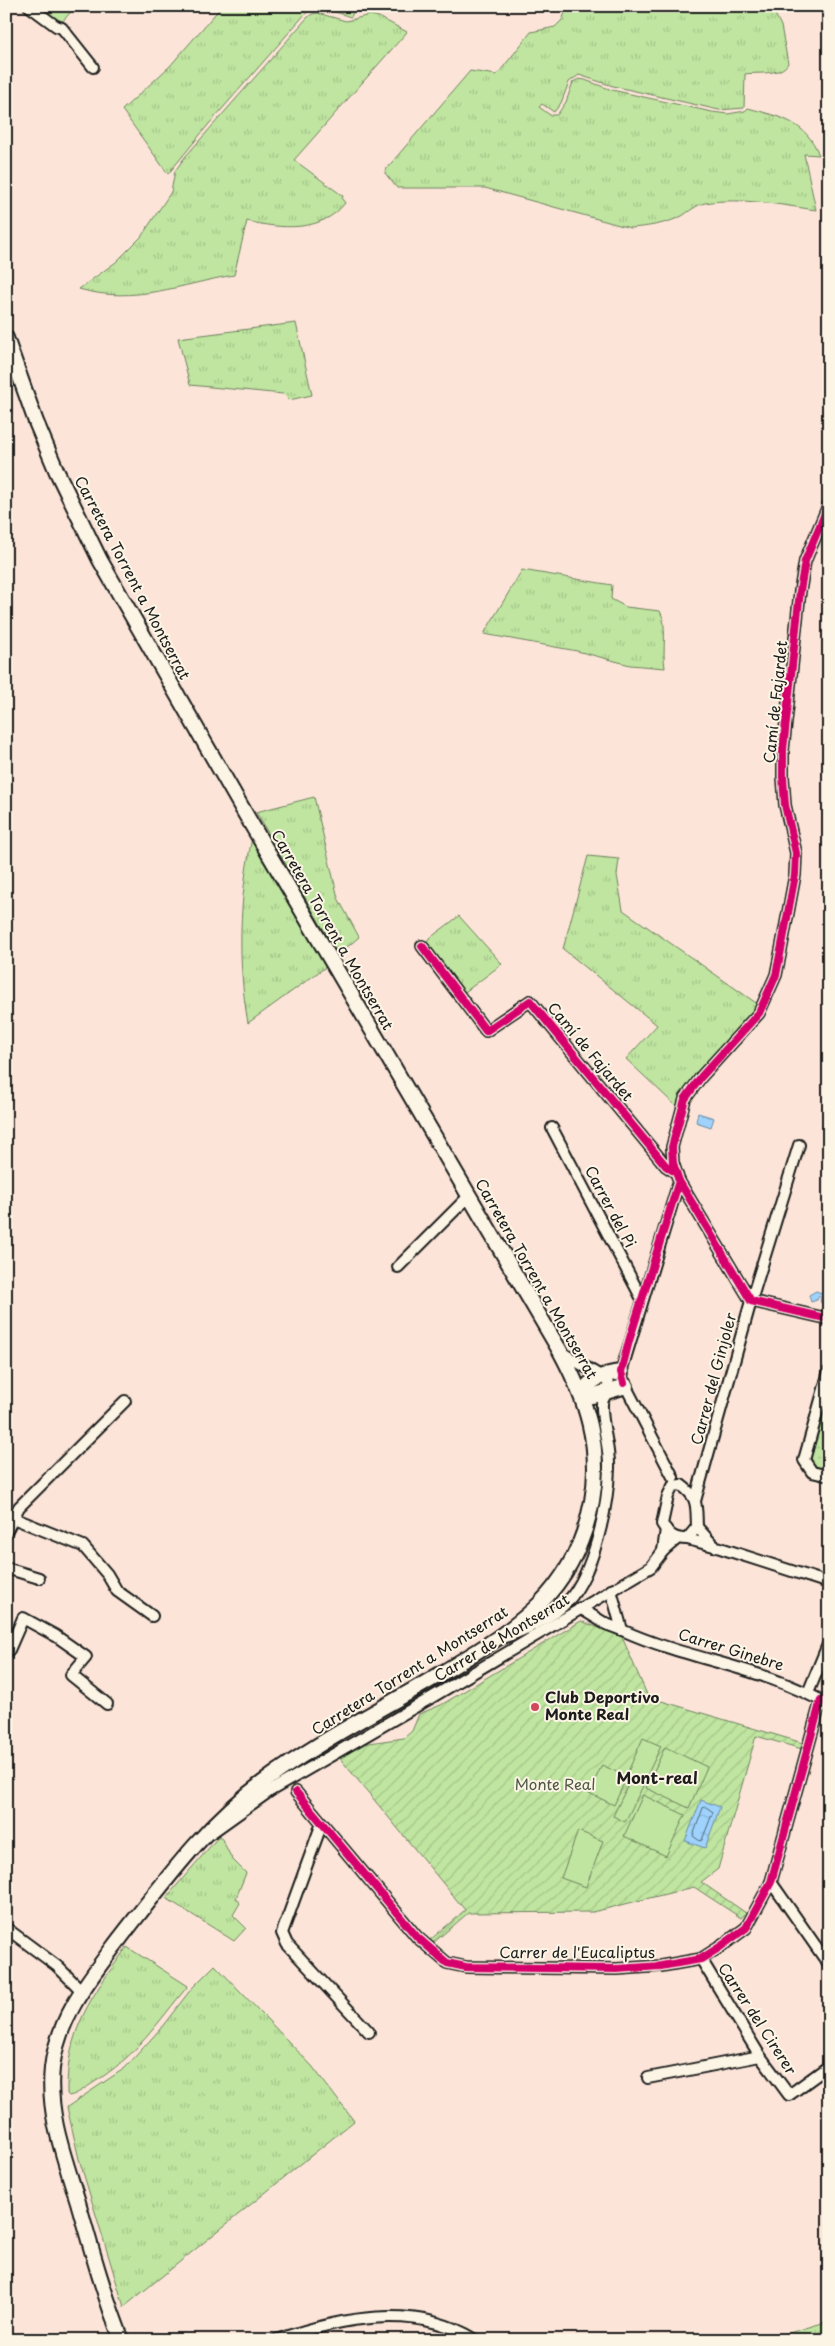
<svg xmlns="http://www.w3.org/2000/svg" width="835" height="2346" font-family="'Playpen Sans',sans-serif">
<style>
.grass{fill:url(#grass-tufts);stroke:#6e805e}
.park{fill:url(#park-dots);stroke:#6e805e}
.garden{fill:url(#garden-furrows);stroke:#6e805e}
.pitch{fill:#bfe5a0;stroke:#6e805e}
.water{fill:url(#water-ripples);stroke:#6b8aa3}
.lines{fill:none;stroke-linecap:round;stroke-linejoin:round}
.shore{stroke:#506576;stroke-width:1}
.minor-casing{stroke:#1c1c1c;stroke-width:14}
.secondary-casing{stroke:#1c1c1c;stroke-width:18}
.minor{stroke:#fcf5e5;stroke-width:10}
.secondary{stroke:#fcf5e5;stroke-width:14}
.cycleway-casing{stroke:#fcf5e5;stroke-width:11}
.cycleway{stroke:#d6006c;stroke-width:8}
.poi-dot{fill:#d1495b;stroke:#fcf5e5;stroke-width:2}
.labels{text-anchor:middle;stroke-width:4;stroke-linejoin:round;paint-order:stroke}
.street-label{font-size:15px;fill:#1c1c1c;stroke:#fcf5e5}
.poi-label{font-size:15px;font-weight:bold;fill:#1c1c1c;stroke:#fcf5e5;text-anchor:start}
.park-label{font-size:15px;fill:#4d5844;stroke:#fcf5e5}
.neighbourhood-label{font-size:16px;font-weight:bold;fill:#1c1c1c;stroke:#fcf5e5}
</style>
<defs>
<pattern id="grass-tufts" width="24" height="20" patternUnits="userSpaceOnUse" patternTransform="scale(1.25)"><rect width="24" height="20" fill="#bfe5a0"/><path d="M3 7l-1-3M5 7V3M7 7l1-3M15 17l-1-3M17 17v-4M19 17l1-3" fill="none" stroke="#a4c489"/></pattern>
<pattern id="park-dots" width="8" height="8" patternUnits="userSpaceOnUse" patternTransform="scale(1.25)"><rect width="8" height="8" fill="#bfe5a0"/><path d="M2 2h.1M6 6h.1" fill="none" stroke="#a4c489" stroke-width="1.8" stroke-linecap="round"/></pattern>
<pattern id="garden-furrows" width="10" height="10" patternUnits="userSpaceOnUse" patternTransform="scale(1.25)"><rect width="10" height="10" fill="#bfe5a0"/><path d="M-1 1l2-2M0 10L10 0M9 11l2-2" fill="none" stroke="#a4c489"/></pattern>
<pattern id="water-ripples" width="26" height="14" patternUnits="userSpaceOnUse" patternTransform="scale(1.25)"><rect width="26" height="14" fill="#9fd3fd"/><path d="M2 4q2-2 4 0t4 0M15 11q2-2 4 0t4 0" fill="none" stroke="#88b5d8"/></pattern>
</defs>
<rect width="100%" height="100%" fill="#fce5d8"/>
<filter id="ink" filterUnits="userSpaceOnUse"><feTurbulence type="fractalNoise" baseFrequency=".02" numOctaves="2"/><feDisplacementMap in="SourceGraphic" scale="10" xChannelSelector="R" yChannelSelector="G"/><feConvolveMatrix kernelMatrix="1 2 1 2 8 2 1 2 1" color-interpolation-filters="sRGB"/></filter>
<g filter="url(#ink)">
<g class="grass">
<path d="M31,6H76L61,23H57Z"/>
<path d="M222,6H356L351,17C337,13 318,4 306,13L208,125L168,174L122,110L170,66Z"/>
<path d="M568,6H771L781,26L788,63C782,76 757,72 745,74L744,108L719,110L613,86L579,75L569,82L561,103L554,112L542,104L539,107L550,115H557L566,102L573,82L579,79L585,80L612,90L712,112L728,114L745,111L748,108C780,117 806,121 819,155L804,154L816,210C781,205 741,197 705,203C696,205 690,211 682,216C666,224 647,227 630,228L485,188H397L385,173L387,168L470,71L497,75L531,32L555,27L562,20Z"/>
<path d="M317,13L346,21L370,15L379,17L407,32L294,160L343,196L342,199L345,203C322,233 280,229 247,221L234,275C181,284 134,305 79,289L116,262L141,237L171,192L175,171L185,157L307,18L312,14Z"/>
<path d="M296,323L312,395L289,400L283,394L190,385L178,338Z"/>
<path d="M522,570L612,585L611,599L626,607L660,611C668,624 662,652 665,668L630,665L577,651L484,634Z"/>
<path d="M314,797L338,898L359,937L338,955L256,812Z"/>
<path d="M252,838L327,966L248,1023C237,961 239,899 252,838Z"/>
<path d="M588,856L619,859L617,875L623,910L759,1005L676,1106L626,1059L657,1025L563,949Z"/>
<path d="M459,916L502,964L465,992L426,941Z"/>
<path d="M220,1835L232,1859L246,1873L236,1898L240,1903L233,1915L246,1928L234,1941L166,1898Z"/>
<path d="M127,1947L188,1986C156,2024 137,2056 93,2083C85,2088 78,2094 69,2096L67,2094C66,2030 91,1997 127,1947Z"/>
<path d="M215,1965L312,2066L354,2121L124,2307L79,2159L67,2107L125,2068L161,2028L192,1988Z"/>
<path d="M829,2321V2340H754L779,2336Z"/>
</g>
<path class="park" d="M829,1389V1471L813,1465L810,1456Z"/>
<path class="garden" d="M581,1621L622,1637L648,1697L803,1743L802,1749L756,1736L718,1869L701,1882L746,1913L741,1918L694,1887L593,1912L468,1913L433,1943L430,1940L465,1910L338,1756L341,1747L404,1738L412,1731L419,1714L441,1705Z"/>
<g class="pitch">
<path d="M643,1738L661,1746L643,1784L626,1776Z"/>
<path d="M665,1747L707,1767L689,1808L646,1788Z"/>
<path d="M602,1765L627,1777L614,1805L589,1793Z"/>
<path d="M631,1779L643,1786L625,1822L613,1816Z"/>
<path d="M643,1795L685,1815L666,1856L624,1836Z"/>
<path d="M578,1831L603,1841L586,1887L561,1878Z"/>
</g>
<g class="water">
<path d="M698,1113L714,1118L711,1127L696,1122Z"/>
<path d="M816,1291L827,1295L828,1302L822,1304L820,1301L821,1298L819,1295L817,1300L811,1302L809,1295Z"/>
<path d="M701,1800L720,1807L705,1848L685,1841Z"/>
</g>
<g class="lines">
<path class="shore" d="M706,1807L713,1812L702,1840L700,1841L693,1836L703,1808Z"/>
<g class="minor-casing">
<g id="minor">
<path d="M29,6L56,26L62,28L93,67"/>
<path d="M422,946L486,1031L530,1001L666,1166L675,1172"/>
<path d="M552,1128L642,1299"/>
<path d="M679,1181L751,1301L829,1319"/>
<path d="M398,1267L470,1195"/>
<path d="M829,1371L804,1460L812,1472L829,1476"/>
<path d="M673,1477L624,1383L621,1372L679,1181L673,1163L672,1147L685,1099L701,1077L759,1013L776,975L782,945L795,875L796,853L785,805L783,777V750L800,591L805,561L829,504"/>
<path d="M681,1485C699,1498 696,1506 697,1527L687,1539C674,1539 669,1535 662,1524L668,1496L673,1486Z"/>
<path d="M695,1501L751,1301L799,1145"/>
<path d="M13,1518L83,1546L107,1574L117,1591L152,1616"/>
<path d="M666,1529L663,1551L677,1539"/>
<path d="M6,1532L19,1507L125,1401"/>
<path d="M687,1539L714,1546L697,1527"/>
<path d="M714,1546L829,1583"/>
<path d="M6,1568L39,1578"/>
<path d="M580,1608L606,1624L622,1630L611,1590"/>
<path d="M622,1630C690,1661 762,1666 829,1705"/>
<path d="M502,1638C521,1632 554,1617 568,1601C594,1572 608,1507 609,1468C610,1446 601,1425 602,1404C602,1398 608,1393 609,1387L607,1380L561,1352"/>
<path d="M6,1649L9,1650L23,1618L56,1636L86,1657L71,1675L107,1704"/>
<path d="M808,1693L829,1642"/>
<path d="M296,1792L417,1937L447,1963L466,1967L617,1969L661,1966L701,1959L720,1947L746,1928L771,1882L821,1700"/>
<path d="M322,1823L282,1933L287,1944L369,2032"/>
<path d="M211,1833L270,1791L429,1699L651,1567L663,1551"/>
<path d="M771,1882L829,1965"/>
<path d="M6,1928L57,1966L82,1991"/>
<path d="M701,1959L760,2056L789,2095L829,2066"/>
<path d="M648,2078L760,2056"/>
<path d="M276,2340C340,2318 415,2302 476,2340"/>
</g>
</g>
<g class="secondary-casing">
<g id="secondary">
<path d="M6,338L36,422L57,472L100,560L246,815L560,1351C586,1399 602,1446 592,1501C575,1594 516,1628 442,1673C384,1708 320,1740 265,1781C207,1823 165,1881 121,1937C91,1977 58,2016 52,2068C47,2114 65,2159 78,2202C91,2248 104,2295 122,2340"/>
<path d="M582,1393C591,1378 605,1374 621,1372"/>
<path d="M582,1393L592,1396L626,1386"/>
</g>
</g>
<use href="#minor" class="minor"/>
<use href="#secondary" class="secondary"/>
<g class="cycleway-casing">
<g id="cycleway">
<path d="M422,946L486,1031L530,1001L666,1166L675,1172"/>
<path d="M679,1181L751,1301L829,1319"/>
<path d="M624,1383L621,1372L629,1341L679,1181L673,1163L672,1147L685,1099L701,1077L759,1013L776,975L782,945L795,875L796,853L785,805L783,777V750L800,591L805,561L829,504"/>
<path d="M296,1792L417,1937L447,1963L466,1967L617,1969L661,1966L701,1959L720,1947L746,1928L771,1882L821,1700"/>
</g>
</g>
<use href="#cycleway" class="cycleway"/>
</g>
</g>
<circle class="poi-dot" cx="535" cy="1707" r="5"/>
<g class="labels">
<g class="street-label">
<text transform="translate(132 578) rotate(62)" y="5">Carretera Torrent a Montserrat</text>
<text transform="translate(776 702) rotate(-84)" y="5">Camí de Fajardet</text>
<text transform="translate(332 930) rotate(60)" y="5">Carretera Torrent a Montserrat</text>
<text transform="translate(590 1052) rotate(50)" y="5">Camí de Fajardet</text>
<text transform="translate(610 1207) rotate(62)" y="5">Carrer del Pi</text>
<text transform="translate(536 1279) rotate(60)" y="5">Carretera Torrent a Montserrat</text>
<text transform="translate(714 1379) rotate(-75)" y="5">Carrer del Ginjoler</text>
<text transform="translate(502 1638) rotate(-31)" y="5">Carrer de Montserrat</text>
<text transform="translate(731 1650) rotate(17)" y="5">Carrer Ginebre</text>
<text transform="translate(410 1671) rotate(-32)" y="5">Carretera Torrent a Montserrat</text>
<text x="577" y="1958">Carrer de l'Eucaliptus</text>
<text transform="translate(757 2019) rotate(57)" y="5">Carrer del Cirerer</text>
</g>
<g class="poi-label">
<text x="545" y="1703">Club Deportivo<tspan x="545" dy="17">Monte Real</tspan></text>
</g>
<g class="park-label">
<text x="555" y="1790">Monte Real</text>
</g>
<g class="neighbourhood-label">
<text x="657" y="1784">Mont-real</text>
</g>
</g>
<rect width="835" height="2346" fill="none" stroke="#fcf5e5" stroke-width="25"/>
<rect x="12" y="12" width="810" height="2321" fill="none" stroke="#1c1c1c" stroke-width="2" filter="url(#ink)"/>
</svg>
